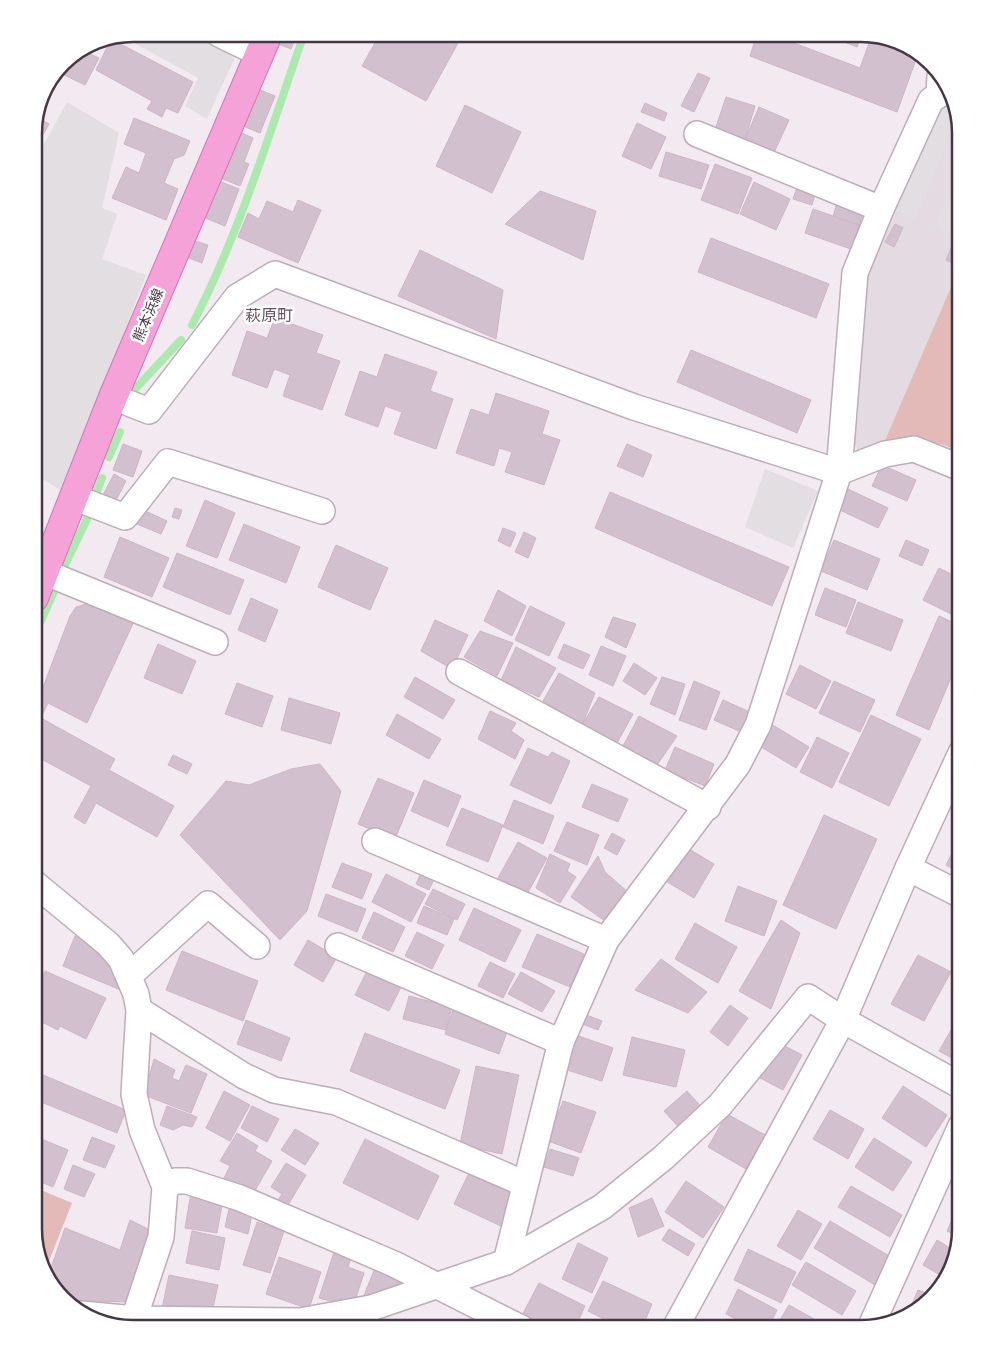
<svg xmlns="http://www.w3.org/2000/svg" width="995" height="1362" font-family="Signika,'Noto Sans JP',sans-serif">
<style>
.industrial{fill:#e3dbe1}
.green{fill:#e3bab7}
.parking{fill:#e2dee1}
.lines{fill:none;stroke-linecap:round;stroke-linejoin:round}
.stream{stroke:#ace9af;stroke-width:8}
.building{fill:#d3c0cf;stroke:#cdb4c7}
.minor-casing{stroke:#bdadb9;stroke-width:28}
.major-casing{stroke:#d773b6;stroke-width:30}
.minor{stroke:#fff;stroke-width:25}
.major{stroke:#f4a2d7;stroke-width:28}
.labels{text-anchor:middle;stroke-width:5;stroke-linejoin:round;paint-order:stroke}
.street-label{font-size:14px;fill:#463843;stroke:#fff}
.quarter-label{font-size:16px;fill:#685162;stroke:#fff}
.rim{fill:none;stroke:#463843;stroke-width:2.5}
</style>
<rect width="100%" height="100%" fill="#f3e9f0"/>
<path class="industrial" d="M948,83L961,134V281L955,279L883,445L858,451L852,440L867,276Z"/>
<g class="green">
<path d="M955,278L961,281V455L947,446L908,436L883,445Z"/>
<path d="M34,1187L72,1203L45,1271L34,1228Z"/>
</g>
<g class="parking">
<path d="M134,34H201L229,49L234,59L207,119L185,106L198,78L121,36Z"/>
<path d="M950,91L957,118L915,220L896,211L939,95Z"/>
<path d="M67,102L119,133L102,208L117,214L102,259L146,275L64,492L34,474V162Z"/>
<path d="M961,166V208L950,234L934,227Z"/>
<path d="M765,469L818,491L793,548L745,527Z"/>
</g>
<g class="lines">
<g class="stream">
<path d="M192,325C240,233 270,131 304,34"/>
<path d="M135,389L181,340"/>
<path d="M109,457L120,432"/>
<path d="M95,497L102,478"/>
<path d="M62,571L90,513"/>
<path d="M41,621L57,585"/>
</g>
</g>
<g class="building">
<path d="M270,34H297L291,49L268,40Z"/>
<path d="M380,34H463L426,101L362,66Z"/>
<path d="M757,34H770L860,68L872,35L912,47L918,54L897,112L750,56Z"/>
<path d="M824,34H862L857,47Z"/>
<path d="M110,38L106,45L97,41Z"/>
<path d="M111,39L193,82L178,113L166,108L162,117L147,109L152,101L96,70Z"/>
<path d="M82,50L99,58L85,85L58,72L68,59Z"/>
<path d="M698,73L710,78L694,112L681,106Z"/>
<path d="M250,86L275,96L260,133L236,123Z"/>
<path d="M726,97L755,106L745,139L715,130Z"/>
<path d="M645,103L667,113L664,121L641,112Z"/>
<path d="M465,105L521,132L492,193L436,166Z"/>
<path d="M759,107L789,120L772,157L743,144Z"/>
<path d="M37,117L49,124L34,151V127Z"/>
<path d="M134,118L190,141L184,155L174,159L164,183L178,189L166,220L112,198L126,167L139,173L146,153L124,144Z"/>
<path d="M637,123L666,137L651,169L622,156Z"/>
<path d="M232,129L253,138L244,162L249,164L240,186L213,175Z"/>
<path d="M666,152L709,165L701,189L659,176Z"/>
<path d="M715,164L752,178L738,214L701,200Z"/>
<path d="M214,179L239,189L225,226L200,216Z"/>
<path d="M754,182L790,199L776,230L740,214Z"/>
<path d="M798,184L816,190L812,205L793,199Z"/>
<path d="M540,191L596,211L583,260L505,224Z"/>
<path d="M298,200L321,210L298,263L238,237L248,213L259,219L267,201L293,212Z"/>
<path d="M837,202L864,210L858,229L832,221Z"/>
<path d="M813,209L859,225L851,249L805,233Z"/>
<path d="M895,224L903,228L894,247L885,242Z"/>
<path d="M961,224V267L946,260Z"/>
<path d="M711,238L829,284L816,318L698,272Z"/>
<path d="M192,240L208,245L202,263L186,257Z"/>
<path d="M420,250L503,290L496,339L398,296Z"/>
<path d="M275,318L323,335L316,353L340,361L322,410L283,396L290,375L274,369L267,388L232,375L247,331L267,338Z"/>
<path d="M691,350L811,400L797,433L677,382Z"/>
<path d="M385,354L437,372L430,391L453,399L436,449L394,434L402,412L385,406L378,427L345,415L360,371L377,377Z"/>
<path d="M496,393L549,411L542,434L560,440L544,485L505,472L512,452L499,448L494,466L456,453L471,409L489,415Z"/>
<path d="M123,444L142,451L133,477L113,470Z"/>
<path d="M627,444L652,455L643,477L617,466Z"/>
<path d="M882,465L916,480L907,501L872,486Z"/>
<path d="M114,474L126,481L114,504L102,497Z"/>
<path d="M848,489L888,508L878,528L838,509Z"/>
<path d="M610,492L789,567L772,606L595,528Z"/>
<path d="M205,500L235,513L217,558L186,546Z"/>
<path d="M175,508L182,510L179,519L172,517Z"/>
<path d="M143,510L167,521L161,534L137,524Z"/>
<path d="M244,524L300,547L286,583L229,560Z"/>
<path d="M503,528L516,533L510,547L498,541Z"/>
<path d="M524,532L536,538L528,558L515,552Z"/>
<path d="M120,537L169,558L152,597L104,577Z"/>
<path d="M834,540L880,559L867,590L821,571Z"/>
<path d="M906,540L929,550L922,566L899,556Z"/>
<path d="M336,545L388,568L370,610L318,587Z"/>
<path d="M177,553L244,580L230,615L163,587Z"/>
<path d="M939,568L961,579V619L923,600Z"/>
<path d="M825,588L856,600L846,627L815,615Z"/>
<path d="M498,590L526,606L512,636L484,621Z"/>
<path d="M251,598L278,610L265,642L238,630Z"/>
<path d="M97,601L136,617L87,723L48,703L41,717L34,711L70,616L76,607Z"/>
<path d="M858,602L903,620L891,651L846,633Z"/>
<path d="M530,606L565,623L549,656L515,640Z"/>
<path d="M939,616L961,626V654L929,730L896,715Z"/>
<path d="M613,617L636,624L626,648L605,637Z"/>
<path d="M435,620L468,635L452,669L421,651Z"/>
<path d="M480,631L513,643L497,676L464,657Z"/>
<path d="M158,644L196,661L182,694L144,678Z"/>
<path d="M564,644L590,655L583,669L558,658Z"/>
<path d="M601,646L626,656L613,686L589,675Z"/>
<path d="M516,647L556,668L539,697L501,680Z"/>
<path d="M634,663L657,678L645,695L623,681Z"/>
<path d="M800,665L831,681L816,709L786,694Z"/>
<path d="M559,673L595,693L582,725L543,701Z"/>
<path d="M415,677L455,700L443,719L404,697Z"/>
<path d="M662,677L685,684L675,715L650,704Z"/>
<path d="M694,681L720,692L706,730L679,720Z"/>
<path d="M834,681L875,700L860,732L819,713Z"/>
<path d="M237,683L273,696L262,727L225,714Z"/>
<path d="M599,697L633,714L617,743L582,725Z"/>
<path d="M289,698L340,713L331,744L281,730Z"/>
<path d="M723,700L750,712L741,732L714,720Z"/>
<path d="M490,711L516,723L511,731L524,740L515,759L478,739Z"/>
<path d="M397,714L441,739L429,759L386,735Z"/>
<path d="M871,715L921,739L889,806L839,782Z"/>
<path d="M639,716L677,736L657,765L622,748Z"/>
<path d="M39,717L115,759L109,770L174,806L157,837L96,803L85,824L74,817L91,786L34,755V726Z"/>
<path d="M771,724L809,747L796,768L758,745Z"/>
<path d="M817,737L849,753L832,788L800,772Z"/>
<path d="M675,747L714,764L705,786L665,770Z"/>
<path d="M528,748L548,757L552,752L570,761L551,804L510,785Z"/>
<path d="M173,755L192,764L187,774L168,765Z"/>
<path d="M320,764L341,791L307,911L280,940L180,835L226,781L249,785L291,769Z"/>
<path d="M378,778L414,793L395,839L358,824Z"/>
<path d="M424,780L461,796L448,827L411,811Z"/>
<path d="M592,784L628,799L618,822L582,807Z"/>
<path d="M514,800L554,816L543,844L503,827Z"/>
<path d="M462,808L503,825L488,862L446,845Z"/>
<path d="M824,815L877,839L836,929L783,905Z"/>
<path d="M567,822L599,835L587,865L554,851Z"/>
<path d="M612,833L625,840L617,855L604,848Z"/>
<path d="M961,836V873L946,865Z"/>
<path d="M518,842L547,858L527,894L498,878Z"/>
<path d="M684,846L714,864L694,898L664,880Z"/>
<path d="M550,854L570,864L567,871L576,877L560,903L536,888Z"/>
<path d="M598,856L605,872L629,893L605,921L571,897Z"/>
<path d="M342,863L372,874L362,899L332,887Z"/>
<path d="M424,866L437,873L429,890L416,884Z"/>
<path d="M386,874L426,894L411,922L372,902Z"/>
<path d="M738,886L777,901L764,936L725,921Z"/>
<path d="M433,889L465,904L457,920L425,904Z"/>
<path d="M326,894L366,909L357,932L318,916Z"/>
<path d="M424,906L454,919L447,935L417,923Z"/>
<path d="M474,908L521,930L505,962L459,940Z"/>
<path d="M374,912L405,927L393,952L362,938Z"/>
<path d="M781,920L800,933L771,1009L739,991Z"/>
<path d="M695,923L737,947L718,983L675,959Z"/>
<path d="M417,932L444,945L432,969L405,956Z"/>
<path d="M537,934L584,954L570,987L522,967Z"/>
<path d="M75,936L141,962L128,993L63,966Z"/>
<path d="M308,940L337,957L323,982L294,965Z"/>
<path d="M182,951L258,981L243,1021L166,990Z"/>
<path d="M918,955L951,972L924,1021L891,1004Z"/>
<path d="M661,959L707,992L688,1013L635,990Z"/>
<path d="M490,962L515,974L503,998L478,986Z"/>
<path d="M45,971L106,998L86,1039L60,1026L58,1030L34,1018V994Z"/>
<path d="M367,971L401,987L389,1011L355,995Z"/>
<path d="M521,972L555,991L542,1012L508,994Z"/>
<path d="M961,975V1001L951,995Z"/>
<path d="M409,996L452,1007L446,1030L403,1019Z"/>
<path d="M455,1004L510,1024L499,1054L445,1034Z"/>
<path d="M730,1005L748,1018L728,1046L710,1032Z"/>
<path d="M584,1014L602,1021L598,1030L580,1023Z"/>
<path d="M958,1018L961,1020V1063L939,1051Z"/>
<path d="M246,1020L290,1038L281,1061L237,1044Z"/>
<path d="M365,1033L460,1070L445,1109L350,1071Z"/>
<path d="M576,1035L613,1048L602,1081L564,1069Z"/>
<path d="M632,1037L685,1050L676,1087L623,1075Z"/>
<path d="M779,1043L802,1055L783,1090L760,1078Z"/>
<path d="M154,1059L175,1070L172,1078L179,1081L186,1065L207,1074L191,1113L144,1095Z"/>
<path d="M476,1066L519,1075L502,1154L460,1145Z"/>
<path d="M36,1072L126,1110L117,1133L34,1099Z"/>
<path d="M903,1086L947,1115L926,1147L882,1118Z"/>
<path d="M224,1091L250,1105L230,1141L206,1128Z"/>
<path d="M687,1091L706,1112L683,1132L664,1111Z"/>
<path d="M563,1101L596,1112L581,1153L548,1141Z"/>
<path d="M167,1106L197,1117L192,1127L183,1125L173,1130L160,1125Z"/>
<path d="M252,1106L279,1119L267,1142L241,1128Z"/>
<path d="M830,1110L864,1129L848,1159L813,1139Z"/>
<path d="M727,1114L765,1135L746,1169L708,1147Z"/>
<path d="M295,1129L319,1143L305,1165L281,1150Z"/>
<path d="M237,1133L258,1146L255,1151L272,1161L253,1194L223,1180L230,1166L220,1161Z"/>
<path d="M34,1136L68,1150L53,1187L34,1179Z"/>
<path d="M92,1137L115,1146L105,1168L83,1160Z"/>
<path d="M874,1138L912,1162L893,1191L855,1167Z"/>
<path d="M365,1139L439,1176L418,1220L343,1183Z"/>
<path d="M550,1149L579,1158L573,1176L544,1167Z"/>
<path d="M961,1161V1186L952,1182Z"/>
<path d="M286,1163L306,1175L285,1210L275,1205L282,1194L271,1187Z"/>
<path d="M73,1165L95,1174L84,1197L64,1189Z"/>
<path d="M470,1171L517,1189L503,1227L454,1204Z"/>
<path d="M686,1181L724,1207L703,1238L665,1212Z"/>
<path d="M851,1186L902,1215L890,1237L838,1207Z"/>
<path d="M191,1193L223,1199L217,1233L185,1228Z"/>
<path d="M652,1198L664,1226L638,1237L629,1208Z"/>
<path d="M959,1204L961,1206L959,1236L947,1231Z"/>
<path d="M229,1209L252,1214L248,1234L225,1227Z"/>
<path d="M798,1210L822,1224L801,1260L777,1246Z"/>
<path d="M130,1220L154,1232L125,1302L69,1300L47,1279L65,1228L120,1250Z"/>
<path d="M830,1221L891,1257L875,1285L814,1248Z"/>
<path d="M257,1222L284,1231L270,1273L243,1265Z"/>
<path d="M669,1229L695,1244L688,1256L662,1240Z"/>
<path d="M192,1231L225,1238L219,1270L186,1263Z"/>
<path d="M937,1240L955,1251L947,1279L923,1265Z"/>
<path d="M578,1243L608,1258L592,1293L562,1279Z"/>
<path d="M335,1249L352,1255L348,1267L364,1273L353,1307L319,1298Z"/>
<path d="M748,1249L796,1272L781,1303L734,1280Z"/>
<path d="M279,1257L321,1272L309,1309L266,1294Z"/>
<path d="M806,1262L856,1291L842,1315L792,1285Z"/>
<path d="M377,1263L408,1284L363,1298Z"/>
<path d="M169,1275L218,1285L211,1317L162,1309Z"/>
<path d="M603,1281L652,1304L642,1328H622L588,1311Z"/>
<path d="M539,1283L585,1306L575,1328H534L519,1321Z"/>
<path d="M738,1289L777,1310L768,1328H753L726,1314Z"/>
<path d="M918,1290L931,1295L912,1315L907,1316Z"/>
<path d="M789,1305L830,1328H775Z"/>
<path d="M585,1319L604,1328H581Z"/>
</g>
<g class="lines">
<g class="minor-casing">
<g id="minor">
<path d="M219,34L260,54"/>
<path d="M697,134L881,209"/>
<path d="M113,397L149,411L237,297L275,274L634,407L839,472L885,454L914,449L961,468"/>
<path d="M73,497L125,517L168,462L322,511"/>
<path d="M44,572L215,642"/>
<path d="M459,672L708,807"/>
<path d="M375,841L606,940"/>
<path d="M908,868L961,895"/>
<path d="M34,883L108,944L121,959L136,994L139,1010L134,1094L142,1130L165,1187L161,1237L131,1328"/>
<path d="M338,946L561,1042"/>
<path d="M129,976L208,904L257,946"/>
<path d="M139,1010L244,1076L274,1090L336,1102L525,1184"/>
<path d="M165,1187L175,1181H187L240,1198L394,1264L521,1328"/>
<path d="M506,1262L561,1042L606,940L738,764L758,725L839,472L855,273L881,209L931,100L939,95L940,76"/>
<path d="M82,1314L135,1319L300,1321L371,1308L506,1262L602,1207L663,1158L720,1105L808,997L843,1020L961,1086"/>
<path d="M871,1326L961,1126"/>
<path d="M675,1328L843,1020L908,868L961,753"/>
</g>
</g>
<g class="major-casing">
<path id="major" d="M34,598L113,397L268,34"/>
</g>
<use href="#minor" class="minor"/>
<use href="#major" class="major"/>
</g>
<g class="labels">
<g class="street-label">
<text transform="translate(148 315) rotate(-67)" y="5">熊本浜線</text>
</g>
<g class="quarter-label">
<text x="269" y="321">萩原町</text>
</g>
</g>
<path d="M0 0H995V1362H0ZM133 42H861A91 91 0 0 1 952 133V1229A91 91 0 0 1 861 1320H133A91 91 0 0 1 42 1229V133A91 91 0 0 1 133 42Z" fill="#fff" fill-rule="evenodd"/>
<path class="rim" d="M133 42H861A91 91 0 0 1 952 133V1229A91 91 0 0 1 861 1320H133A91 91 0 0 1 42 1229V133A91 91 0 0 1 133 42Z"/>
</svg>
